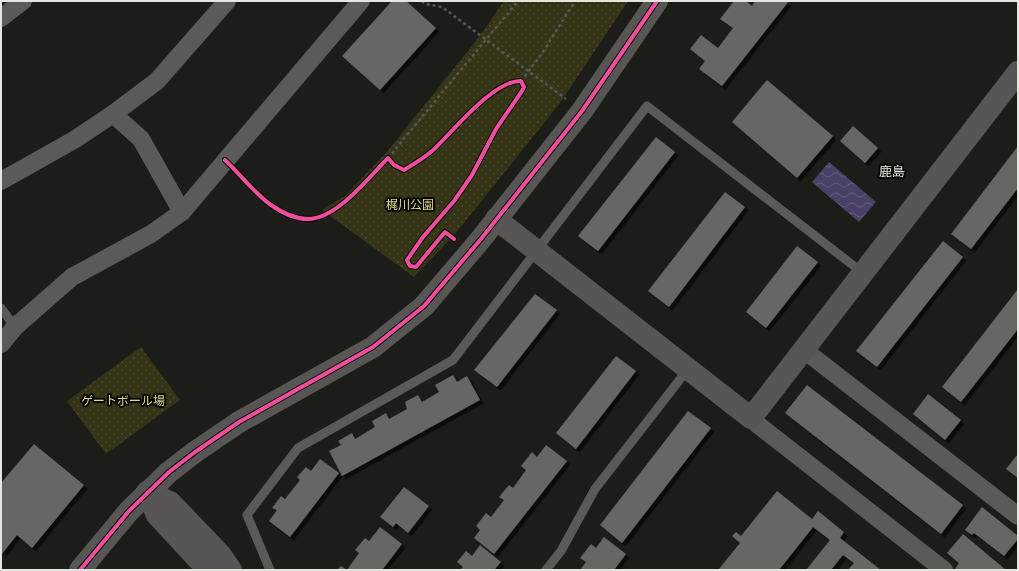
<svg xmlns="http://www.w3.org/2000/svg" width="1019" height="571" font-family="'Open Sans','Noto Sans JP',sans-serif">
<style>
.park{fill:url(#park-dots)}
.water{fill:url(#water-waves)}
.building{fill:#666662;filter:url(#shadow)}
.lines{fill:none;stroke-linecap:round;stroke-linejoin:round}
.path{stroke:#585855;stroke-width:2.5;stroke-dasharray:3 3;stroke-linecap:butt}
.lane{stroke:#5a5a56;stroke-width:9}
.street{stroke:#5a5a56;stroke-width:18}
.secondary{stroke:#575654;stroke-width:22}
.cycleway-casing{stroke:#080805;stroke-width:6}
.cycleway{stroke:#ef4d9e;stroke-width:4}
.labels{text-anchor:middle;stroke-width:4;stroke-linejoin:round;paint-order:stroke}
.park-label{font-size:12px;fill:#ded98a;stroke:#080805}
.neighbourhood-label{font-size:13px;fill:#e6e6e0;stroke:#080805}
</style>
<defs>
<pattern id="park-dots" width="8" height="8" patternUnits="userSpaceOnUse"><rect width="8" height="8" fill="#363417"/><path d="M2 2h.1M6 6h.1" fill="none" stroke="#49482d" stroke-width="1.8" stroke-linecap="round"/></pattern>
<pattern id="water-waves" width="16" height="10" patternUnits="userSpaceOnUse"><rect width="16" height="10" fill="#4b4167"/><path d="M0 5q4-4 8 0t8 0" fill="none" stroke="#655c7c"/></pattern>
<filter id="shadow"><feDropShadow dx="3.5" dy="3.5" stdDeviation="0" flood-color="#0009"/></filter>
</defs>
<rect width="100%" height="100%" fill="#1c1c18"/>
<g class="park">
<path d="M504,1H628L560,103L455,234L414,277L322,210L345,196L386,153L479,37Z"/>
<path d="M141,347L180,400L106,454L67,401Z"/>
</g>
<path class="water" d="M829,162L876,202L859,222L812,182Z"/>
<g class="building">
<path d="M392,1H406L436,28L380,90L342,56Z"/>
<path d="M734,1H746L752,6L755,1H789L722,86L699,69L705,61L690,49L701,35L718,48L733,28L720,19Z"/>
<path d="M767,80L833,136L797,178L732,122Z"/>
<path d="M853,126L878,148L865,163L840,141Z"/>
<path d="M656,137L675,152L598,251L578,236Z"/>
<path d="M1018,146V188L971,249L951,234Z"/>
<path d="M725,192L745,207L669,307L648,291Z"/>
<path d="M943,241L963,257L877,367L856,351Z"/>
<path d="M797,246L818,262L766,328L746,312Z"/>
<path d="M1018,289V329L961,402L942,387Z"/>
<path d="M535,294L557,310L497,387L474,370Z"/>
<path d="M616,356L636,371L576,449L556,433Z"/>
<path d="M453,375L457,382L467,376L480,400L342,476L329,451L341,445L338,441L352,433L355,439L375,427L372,421L386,413L389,419L407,409L405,402L418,395L422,402L439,392L435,385Z"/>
<path d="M807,385L963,505L941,534L785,413Z"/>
<path d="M928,394L961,420L945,440L913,414Z"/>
<path d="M688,411L711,428L622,543L600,525Z"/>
<path d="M34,444L84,485L32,548L17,535L1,555V483Z"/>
<path d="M546,445L567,461L494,554L474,538L480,530L476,526L486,513L491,517L504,500L499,497L509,485L513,488L526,470L521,466L532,452L537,457Z"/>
<path d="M1018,454V478L1006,469Z"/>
<path d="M320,459L339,473L290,537L269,521L277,510L272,508L281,496L285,499L300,480L297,477L306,467L311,471Z"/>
<path d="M404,487L429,506L408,533L396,523L393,527L380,517Z"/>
<path d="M777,491L812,519L818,511L844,532L840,538L881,570H848L854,563L843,555L831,570H806L830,540L813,527L779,570H718L740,543L732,536L736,532L741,536Z"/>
<path d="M982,507L1018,536V539L1004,556L974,533L972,535L965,530Z"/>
<path d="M380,527L402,544L382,570H337L341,566L347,570L359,553L355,550L365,538L369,541Z"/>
<path d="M963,534L1006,570H956L955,569L959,563L947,553Z"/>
<path d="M604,537L626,554L614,570H580L586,562L580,558L591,544L596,548Z"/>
<path d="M480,545L501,562L494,570H460L463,567L457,562L466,551L472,556Z"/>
</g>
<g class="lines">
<g class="path">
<path d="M422,1L425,4L442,7L566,99"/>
<path d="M521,81L541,55L575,1"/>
<path d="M388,158L518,1"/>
</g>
<g class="lane">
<path d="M1,308L15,327"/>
<path d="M270,570L247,515L298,448L453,360L647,106L863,273"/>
<path d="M546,570L561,551L595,489L688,369"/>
</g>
<g class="street">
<path d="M1,18L23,1"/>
<path d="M113,114L141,139L182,212"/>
<path d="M1,181L74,140L113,114L157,81L227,1"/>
<path d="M1,344L15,327L72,277L151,234L182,212L361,1"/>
<path d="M804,350L1018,516"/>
<path d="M751,418L757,424L944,570"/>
</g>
<g class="secondary">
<path d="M496,219L751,418L1018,72"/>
<path d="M147,492L170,502L220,554L231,570"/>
<path d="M147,492L157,515L208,570"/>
<path d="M80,570L129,511L169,472L195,452L239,422L373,347L424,306L481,239L582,111L657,1"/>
</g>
<g class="cycleway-casing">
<g id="cycleway">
<path d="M225,160C240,174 254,193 271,205C281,212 295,219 308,219C337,219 369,177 388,158L394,165L404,170C414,164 424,158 432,151C452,133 493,80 521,81L524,87L522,91L496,129L472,175L454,201L423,237L407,260L410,266L416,267L445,232L454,239"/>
<path d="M80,570L129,511L169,472L195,452L239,422L373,347L424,306L481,239L582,111L657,1"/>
</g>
</g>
<use href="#cycleway" class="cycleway"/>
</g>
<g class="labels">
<g class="park-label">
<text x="410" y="209">梶川公園</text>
<text x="123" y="405">ゲートボール場</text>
</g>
<g class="neighbourhood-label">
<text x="892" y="176">鹿島</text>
</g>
</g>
<rect width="1019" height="571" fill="none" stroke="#e6e6e0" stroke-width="4"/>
</svg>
